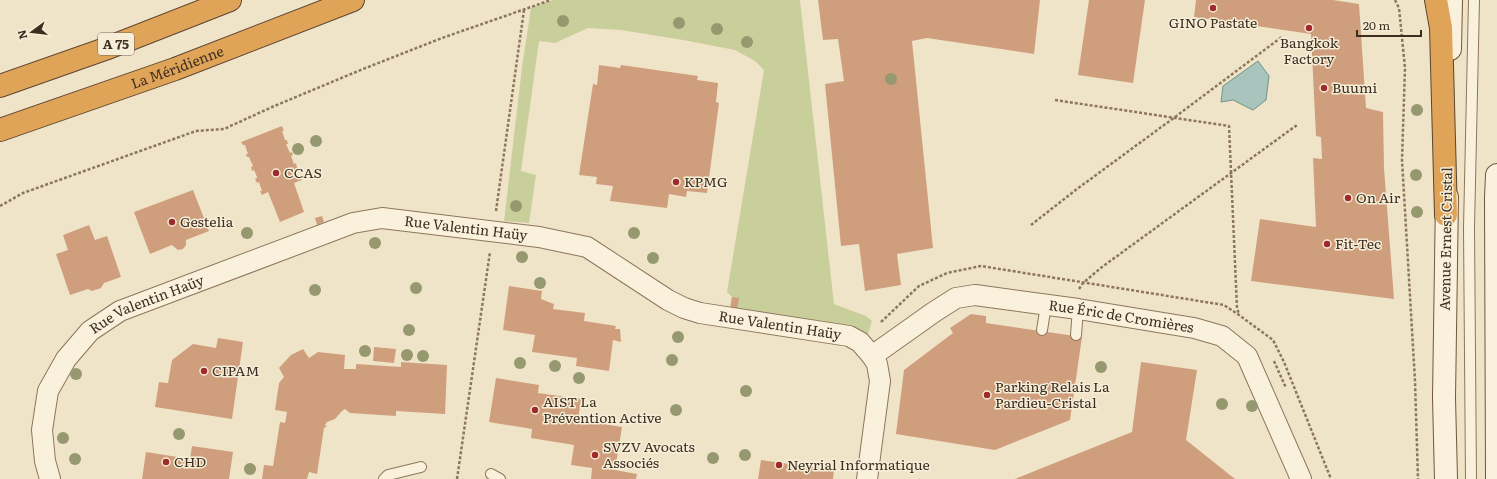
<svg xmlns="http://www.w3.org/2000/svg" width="1497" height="479" font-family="Literata,serif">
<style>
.green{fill:#c9cf9b}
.water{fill:#a9c4bc;stroke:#6f938a}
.building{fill:#cf9f7d}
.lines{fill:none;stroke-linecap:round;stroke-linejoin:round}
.lane-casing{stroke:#8d765c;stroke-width:12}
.street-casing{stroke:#8d765c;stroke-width:22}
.secondary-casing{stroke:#6f573f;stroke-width:24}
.highway-casing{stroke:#5b4430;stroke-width:24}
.path{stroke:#8d765c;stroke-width:2.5;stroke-dasharray:3 2;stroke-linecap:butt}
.lane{stroke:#faf1dc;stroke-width:10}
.street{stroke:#faf1dc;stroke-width:20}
.secondary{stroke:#faf1dc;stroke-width:22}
.highway{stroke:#e0a458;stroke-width:22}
.tree{fill:#96986f}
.poi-dot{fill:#9e2a2b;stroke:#f7eed8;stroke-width:1.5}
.labels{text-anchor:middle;stroke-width:3;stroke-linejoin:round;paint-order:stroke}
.shield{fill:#f7eed8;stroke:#756857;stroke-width:1}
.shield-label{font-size:13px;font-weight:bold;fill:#3d2e20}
.poi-label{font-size:14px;fill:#3d2e20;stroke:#f7eed8;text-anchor:start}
.street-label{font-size:14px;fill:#3d2e20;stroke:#f7eed8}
</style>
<rect width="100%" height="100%" fill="#f0e4c8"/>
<path class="green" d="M553,0H800L834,304L866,316L872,321L868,334L850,326L730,309L732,297L727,292L764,70L755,61L735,50L683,40L621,30L588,28L555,43L539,41L521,171L536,175L529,223L504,221L522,67L531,8Z"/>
<path class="water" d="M1258,61L1269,76L1266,100L1253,110L1233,100L1221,102L1223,86Z"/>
<g class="building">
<path d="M818,0H1040L1034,54L927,38L912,41L933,248L897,254L901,285L865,291L859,244L841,246L825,84L844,81L838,39L823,40Z"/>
<path d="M1089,0H1145L1133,83L1078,75Z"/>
<path d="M1196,0H1333L1359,4L1366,108L1383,112L1384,168L1394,299L1251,281L1260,219L1316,227L1313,158L1322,159L1321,137L1316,136L1311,34L1194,17Z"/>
<path d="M599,65L620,68L621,65L698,76L697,80L718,83L716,102L719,103L707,193L687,191L686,197L669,194L667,208L610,201L613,186L596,184L597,177L579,175L593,84L597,85Z"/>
<path d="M282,126L284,131H282L285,140H287L288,144H286L290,153L292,152L293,155L291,156L294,164L296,163L297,168L295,169L298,177L300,176L302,180L294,183L304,212L280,222L268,192L262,195L260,191H262L259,182L257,183L255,179L257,178V177L254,170L252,171L251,167L253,166L249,157H247L246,154H248L245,145H243L241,142Z"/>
<path d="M193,190L209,231L186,240V245L183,249L178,250L172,245L150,254L134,212Z"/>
<path d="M322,216L324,222L317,225L315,218Z"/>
<path d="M89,225L95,240L107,236L121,277L104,283L101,288L92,291L88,289L70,295L56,254L68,250L63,235Z"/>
<path d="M509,286L542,291L541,299L554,304L553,309L585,313L584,321L616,326L615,329H620L621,342L613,340L609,371L576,366L577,358L532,352L535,335L503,330Z"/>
<path d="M732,297L739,298L737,310L730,309Z"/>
<path d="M971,314L986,316V323L1082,337L1070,420L995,450L896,434L904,370L953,333L950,328Z"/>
<path d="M218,338L243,342L232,419L155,407L159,382L168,383L172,360L193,344L216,348Z"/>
<path d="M374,347L396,349L394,363L373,361Z"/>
<path d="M303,349L309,358L318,352L345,355L344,369H356V364L401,367V362L447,365L445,414L396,411V416L350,413L345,409L342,411L335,419L327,422L325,425L327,426L324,428L317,474L309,472L307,479H262L264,465L273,466L280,422L285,423L287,412L275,410L279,383L284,377L279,368L291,355Z"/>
<path d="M1141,362L1197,370L1186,440L1235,479H1015L1132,432Z"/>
<path d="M496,378L539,385L538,393L581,399L578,420L622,427L615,470L637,474L636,479H591L592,468L571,465L574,445L531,438L532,429L489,422Z"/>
<path d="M192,446L233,452L229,479H142L146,452L190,459Z"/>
<path d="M761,460L834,470L833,479H758Z"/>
</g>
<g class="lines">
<g class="lane-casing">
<g id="lane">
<path d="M1042,330L1046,305"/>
<path d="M1076,335L1078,309"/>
<path d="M491,474L500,479"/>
<path d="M384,479L388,475L421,467"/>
<path d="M1471,479L1469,228L1474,0"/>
</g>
</g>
<g class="street-casing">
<g id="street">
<path id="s1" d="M872,356L934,312L956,298L975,295L1078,309L1194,328L1222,336L1247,356L1301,479"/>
<path id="s2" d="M50,479L45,461L42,430L48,391L66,359L90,331L120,311L353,223L382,218L539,237L587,247L668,300L684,308L700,313L849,336L860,342L872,356L877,364L880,381L867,479"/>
</g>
</g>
<g class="secondary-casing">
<g id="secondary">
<path d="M1450,49L1451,0"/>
<path d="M1446,479L1444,398L1447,197"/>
<path d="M1497,479L1496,198L1497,175"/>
</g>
</g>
<g class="highway-casing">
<g id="highway">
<path d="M1436,0L1441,28L1446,215"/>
<path d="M0,86L105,49L230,0"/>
<path id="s3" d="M0,130L175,69L353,0"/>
</g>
</g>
<g class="path">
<path d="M1395,0L1399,8L1405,68L1402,160L1415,381L1418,479"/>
<path d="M1055,100L1229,126L1237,308L1239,314"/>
<path d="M0,206L23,193L196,131L224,129L272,107L363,69L442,38L551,0"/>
<path d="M496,211L524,10"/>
<path d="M1031,225L1077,189L1175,117L1283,36"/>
<path d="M1079,289L1083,283L1102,267L1297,125"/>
<path d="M881,322L919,286L947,273L981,266L1224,305L1239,315L1273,340L1284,362L1331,479"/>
<path d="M1274,361L1286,388"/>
<path d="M457,479L490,252"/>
</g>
<use href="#lane" class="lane"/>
<use href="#street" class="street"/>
<use href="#secondary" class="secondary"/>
<use href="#highway" class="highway"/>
</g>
<g class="tree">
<circle cx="563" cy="21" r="6"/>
<circle cx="679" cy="23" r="6"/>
<circle cx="717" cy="29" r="6"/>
<circle cx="747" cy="42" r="6"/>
<circle cx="891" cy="79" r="6"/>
<circle cx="1417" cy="110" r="6"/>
<circle cx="316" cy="141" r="6"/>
<circle cx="298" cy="149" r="6"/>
<circle cx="1416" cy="175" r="6"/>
<circle cx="516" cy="206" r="6"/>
<circle cx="1417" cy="212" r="6"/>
<circle cx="247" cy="233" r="6"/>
<circle cx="634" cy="233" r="6"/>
<circle cx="375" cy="243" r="6"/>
<circle cx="522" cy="257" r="6"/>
<circle cx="653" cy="258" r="6"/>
<circle cx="540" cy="283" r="6"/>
<circle cx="416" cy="288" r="6"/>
<circle cx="315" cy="290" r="6"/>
<circle cx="409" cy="330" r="6"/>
<circle cx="678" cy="337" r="6"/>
<circle cx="365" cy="351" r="6"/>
<circle cx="407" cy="355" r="6"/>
<circle cx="423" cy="356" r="6"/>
<circle cx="672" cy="360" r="6"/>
<circle cx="520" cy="363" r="6"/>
<circle cx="555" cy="366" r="6"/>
<circle cx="1101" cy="367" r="6"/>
<circle cx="76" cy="374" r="6"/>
<circle cx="579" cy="378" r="6"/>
<circle cx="746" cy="391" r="6"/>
<circle cx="1222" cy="404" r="6"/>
<circle cx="1252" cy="406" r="6"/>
<circle cx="676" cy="410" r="6"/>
<circle cx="179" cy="434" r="6"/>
<circle cx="63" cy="438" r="6"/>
<circle cx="745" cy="455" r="6"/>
<circle cx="713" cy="458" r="6"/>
<circle cx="75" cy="459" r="6"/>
<circle cx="250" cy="469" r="6"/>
</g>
<g class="poi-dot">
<circle cx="1213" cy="8" r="4"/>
<circle cx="1309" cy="28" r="4"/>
<circle cx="1324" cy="88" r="4"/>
<circle cx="276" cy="173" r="4"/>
<circle cx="676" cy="182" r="4"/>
<circle cx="1348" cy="198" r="4"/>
<circle cx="172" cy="222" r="4"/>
<circle cx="1327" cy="244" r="4"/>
<circle cx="204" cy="371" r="4"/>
<circle cx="987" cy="395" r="4"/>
<circle cx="535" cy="410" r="4"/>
<circle cx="595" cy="455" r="4"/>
<circle cx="166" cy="462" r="4"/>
<circle cx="779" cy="465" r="4"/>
</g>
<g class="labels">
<rect class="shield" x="98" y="33" width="36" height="22" rx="3"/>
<g class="shield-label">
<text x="116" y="49">A 75</text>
</g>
<g class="poi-label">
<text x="1213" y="28" text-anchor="middle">GINO Pastate</text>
<text x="1309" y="48" text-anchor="middle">Bangkok<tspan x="1309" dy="16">Factory</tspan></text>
<text x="1332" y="93">Buumi</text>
<text x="284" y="178">CCAS</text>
<text x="684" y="187">KPMG</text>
<text x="1356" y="203">On Air</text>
<text x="180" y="227">Gestelia</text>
<text x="1335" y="249">Fit-Tec</text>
<text x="212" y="376">CIPAM</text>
<text x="995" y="392">Parking Relais La<tspan x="995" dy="16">Pardieu-Cristal</tspan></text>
<text x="543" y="407">AIST La<tspan x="543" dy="16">Prévention Active</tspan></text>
<text x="603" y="452">SVZV Avocats<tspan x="603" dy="16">Associés</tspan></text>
<text x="174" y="467">CHD</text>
<text x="787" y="470">Neyrial Informatique</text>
</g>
<g class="street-label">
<text dy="5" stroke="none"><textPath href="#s3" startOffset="188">La Méridienne</textPath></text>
<text dy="5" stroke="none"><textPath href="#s2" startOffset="562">Rue Valentin Haüy</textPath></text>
<text transform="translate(1446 239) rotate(-89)" y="5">Avenue Ernest Cristal</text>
<text dy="5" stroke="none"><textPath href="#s2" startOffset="226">Rue Valentin Haüy</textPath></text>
<text dy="5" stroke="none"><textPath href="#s1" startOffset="269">Rue Éric de Cromières</textPath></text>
<text dy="5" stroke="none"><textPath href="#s2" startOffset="897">Rue Valentin Haüy</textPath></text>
</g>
</g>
<g transform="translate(32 32) rotate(255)" stroke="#f7eed8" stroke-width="3" paint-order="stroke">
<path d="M0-3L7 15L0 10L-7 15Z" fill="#3d2e20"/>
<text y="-6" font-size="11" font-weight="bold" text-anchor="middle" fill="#3d2e20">N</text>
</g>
<path d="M1357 30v6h64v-6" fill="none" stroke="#3d2e20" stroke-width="2"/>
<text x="1363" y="30" font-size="12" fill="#3d2e20" stroke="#f7eed8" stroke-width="3" paint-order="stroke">20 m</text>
</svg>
